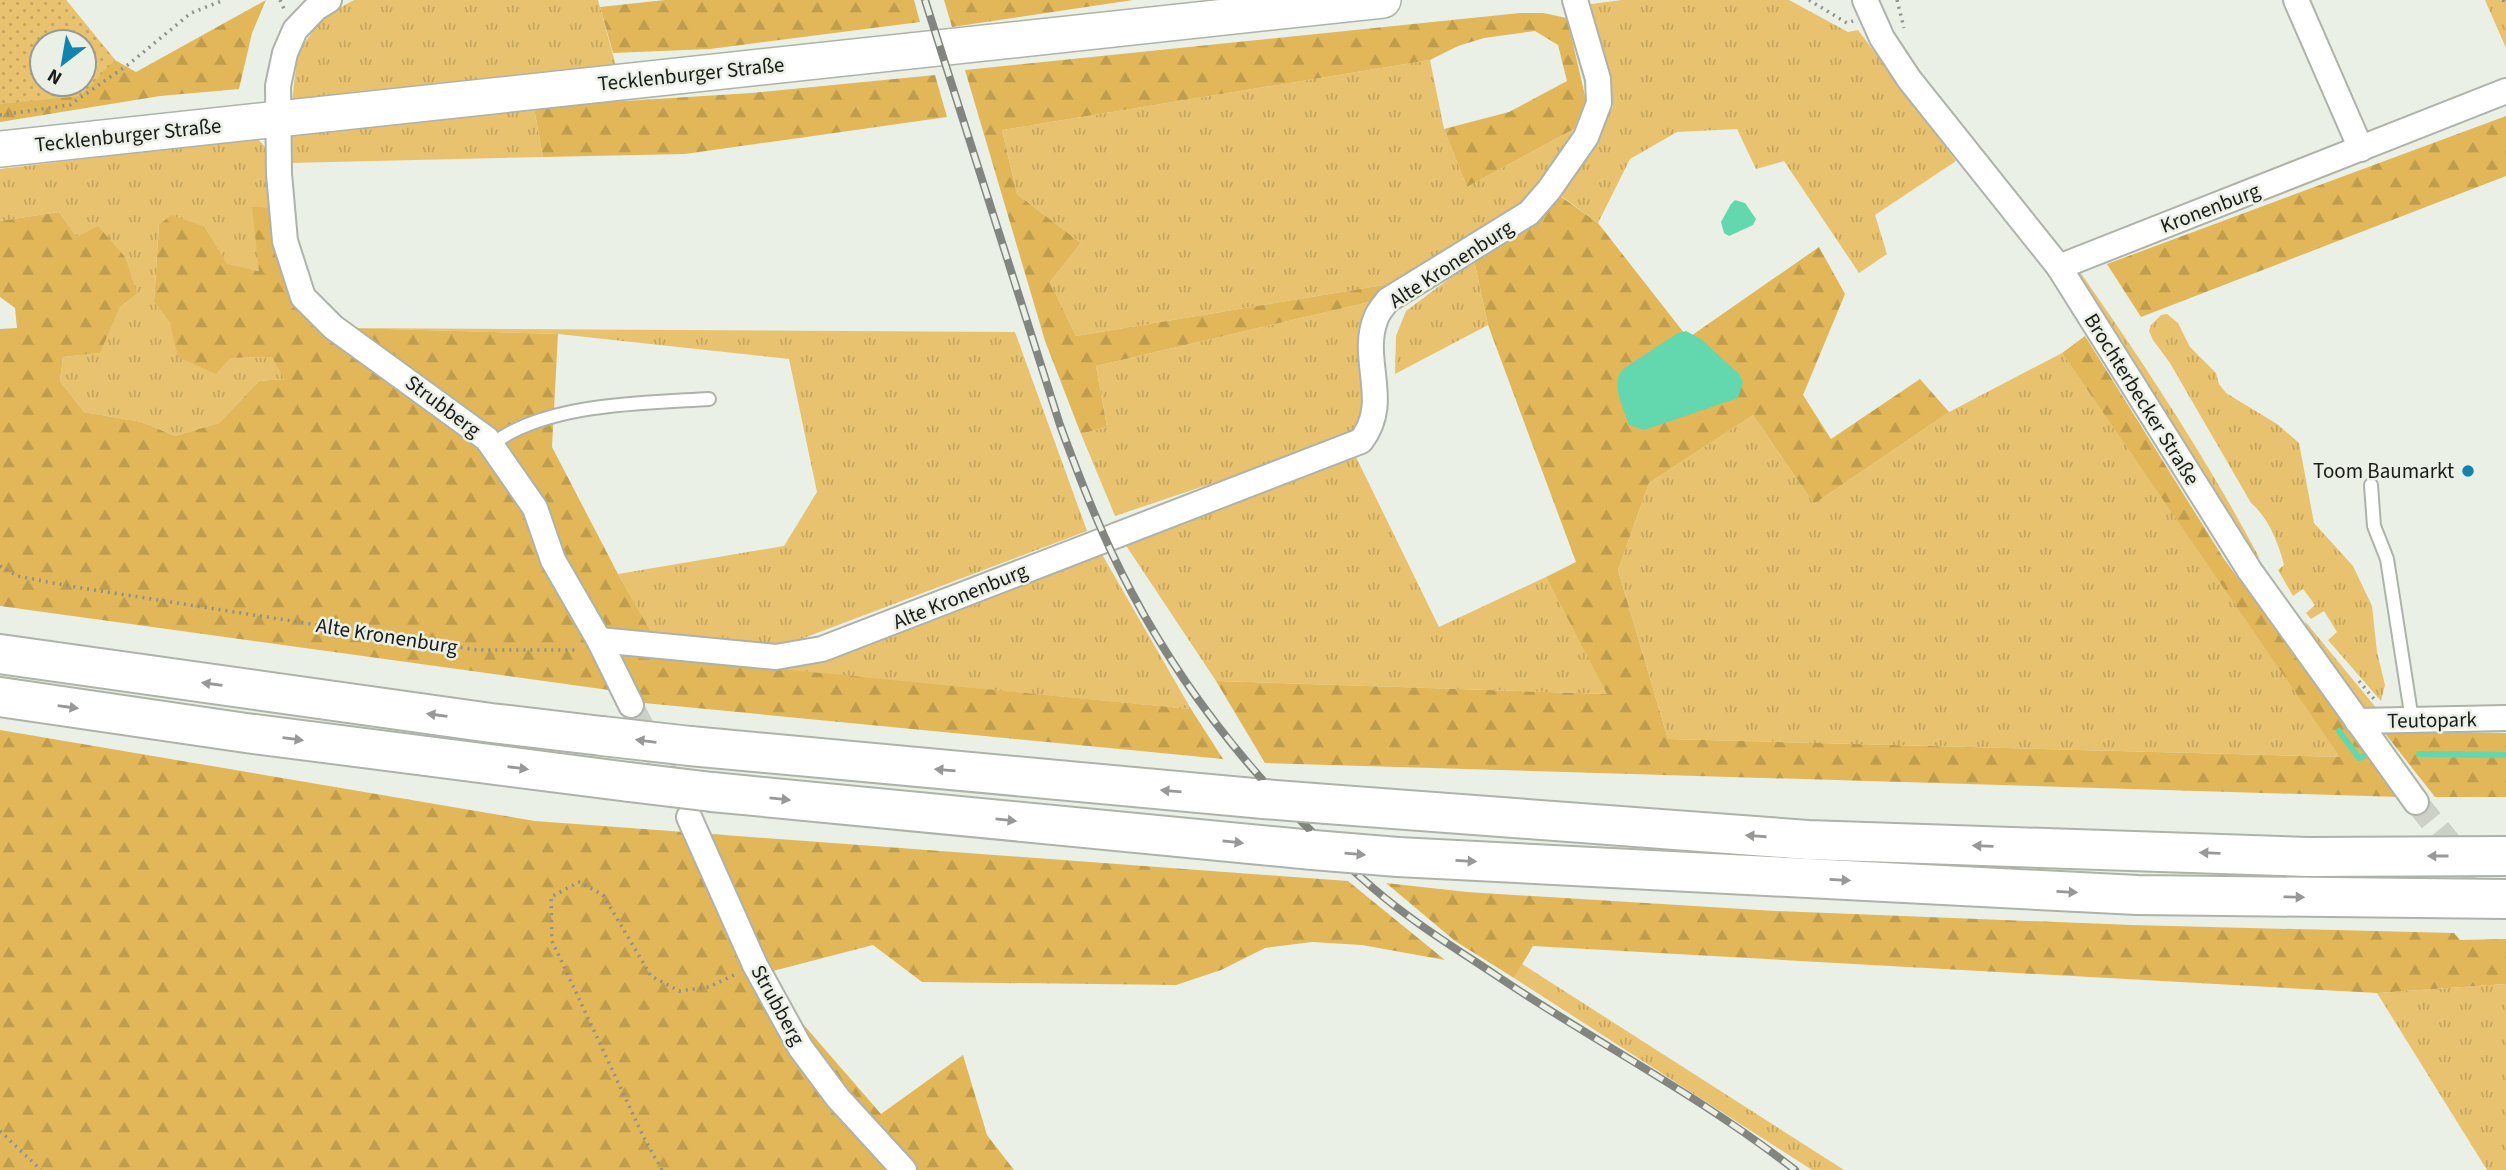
<svg xmlns="http://www.w3.org/2000/svg" width="2506" height="1170" font-family="'Source Sans 3',sans-serif">
<style>
.grass{fill:url(#grass-tufts)}
.forest{fill:url(#forest-firs);fill-rule:evenodd}
.park{fill:url(#park-dots);fill-rule:evenodd}
.water{fill:#63d7ae}
.lines{fill:none;stroke-linecap:round;stroke-linejoin:round}
.stream{stroke:#63d7ae;stroke-width:6}
.street-tunnel{stroke:#ccd0c7;stroke-width:24;stroke-dasharray:24 12;stroke-linecap:butt}
.lane-casing{stroke:#aeb3a9;stroke-width:16}
.street-casing{stroke:#aeb3a9;stroke-width:28}
.secondary-casing{stroke:#aeb3a9;stroke-width:38}
.highway-casing{stroke:#aeb3a9;stroke-width:42}
.path{stroke:#8f928c;stroke-width:3.5;stroke-dasharray:2 5;stroke-linecap:butt}
.lane{stroke:#fff;stroke-width:12}
.street{stroke:#fff;stroke-width:24}
.secondary{stroke:#fff;stroke-width:35}
.highway{stroke:#fff;stroke-width:38}
.rail-casing{stroke:#838680;stroke-width:8}
.rail{stroke:#ebf0e6;stroke-width:5;stroke-dasharray:16;stroke-linecap:butt}
.highway-bridge-casing{stroke:#aeb3a9;stroke-width:42;stroke-linecap:butt}
.highway-bridge{stroke:#fff;stroke-width:38}
.oneway{fill:#989897}
.poi-dot{fill:#1283aa;stroke:#ebf0e6;stroke-width:2.5}
.labels{text-anchor:middle;stroke-width:5;stroke-linejoin:round;paint-order:stroke}
.street-label{font-size:21px;fill:#1a1b18;stroke:#ebf0e6}
.poi-label{font-size:21px;fill:#1a1b18;stroke:#ebf0e6;text-anchor:end}
</style>
<defs>
<pattern id="grass-tufts" width="24" height="20" patternUnits="userSpaceOnUse" patternTransform="scale(1.75)"><rect width="24" height="20" fill="#e8c26e"/><path d="M3 7l-1-3M5 7V3M7 7l1-3M15 17l-1-3M17 17v-4M19 17l1-3" fill="none" stroke="#c6a65f"/></pattern>
<pattern id="forest-firs" width="22" height="20" patternUnits="userSpaceOnUse" patternTransform="scale(1.75)"><rect width="22" height="20" fill="#e1b759"/><path d="M5 1l3.5 6h-7zM16 11l3.5 6h-7z" fill="#c09d4d"/></pattern>
<pattern id="park-dots" width="8" height="8" patternUnits="userSpaceOnUse" patternTransform="scale(1.75)"><rect width="8" height="8" fill="#e8c26e"/><path d="M2 2h.1M6 6h.1" fill="none" stroke="#c6a65f" stroke-width="1.8" stroke-linecap="round"/></pattern>
</defs>
<rect width="100%" height="100%" fill="#ebf0e6"/>
<g class="grass">
<path d="M354,0H598L617,70L292,100L298,52L323,17Z"/>
<path d="M1622,0H1789L1848,32L1858,30L1956,161L1875,215L1887,254L1859,273L1784,161L1756,169L1737,129L1677,132L1630,159L1598,223L1561,196L1613,107L1584,5Z"/>
<path d="M2485,0H2506V48Z"/>
<path d="M1430,60L1444,129L1467,187L1574,129L1544,182L1518,206L1390,284L1076,336L1050,282L1081,243L1017,194L1002,130Z"/>
<path d="M534,108L543,157L290,163V127Z"/>
<path d="M257,138L265,147L270,208H253L260,271L227,265L205,227L159,225L154,302L170,323L230,358L273,357L285,379L259,381L219,423L175,436L142,422L84,412L60,381L63,357L99,353L120,307L137,294L77,237L59,212L0,221V169Z"/>
<path d="M1474,260L1488,325L1395,374L1396,336L1406,311Z"/>
<path d="M2080,272C2145,365 2207,459 2260,559L2241,540L2128,352L2079,282L2078,275Z"/>
<path d="M1382,299L1363,417L1347,438L1115,516L1081,434L1107,427L1096,366Z"/>
<path d="M2167,314L2178,323L2190,347L2216,373L2219,384L2226,393L2277,424L2299,443L2314,523L2353,566L2372,606L2377,652L2385,685L2381,701L2328,640L2337,632L2324,611L2311,619L2306,613L2315,605L2303,589L2293,596L2278,570L2284,565C2279,544 2268,517 2251,503L2170,363L2153,340L2149,331L2151,325L2161,315Z"/>
<path d="M351,328L1015,332L1087,531L780,647L651,632L618,574L784,546L817,492L789,359L558,334Z"/>
<path d="M2062,353L2341,757L1668,739L1618,570L1649,483L1753,415L1814,504L1949,412Z"/>
<path d="M1355,455L1439,627L1546,577L1608,694L1216,681L1125,544Z"/>
<path d="M1100,551L1191,709L771,669Z"/>
<path d="M2304,620L2377,709H2366L2359,703L2319,653Z"/>
<path d="M1522,964L1844,1170H1812L1514,978Z"/>
<path d="M2506,984V1170H2487L2377,993Z"/>
</g>
<g class="forest">
<path d="M0,0H66L115,60L136,72L266,0L252,33L239,89L160,96L0,122ZM42,42H84V84H42Z"/>
<path d="M665,0H914L920,22L710,49L613,53L600,7Z"/>
<path d="M944,0H1133L952,27Z"/>
<path d="M1520,13H1543L1567,18L1586,100L1574,129L1467,187L1444,129L1509,112L1567,81L1558,45L1535,31L1484,38L1458,46L1430,60L1002,130L1017,194L1081,243L1050,282L1076,336L1390,284L1382,299L1096,366L1107,427L1081,434L1045,341L965,70Z"/>
<path d="M935,75L947,117L685,154L543,157L534,108L578,100L625,101L751,93Z"/>
<path d="M2506,116V176L2141,317L2107,264Z"/>
<path d="M1560,196L1598,223L1688,338L1819,247L1845,294L1803,395L1831,439L1920,379L1949,412L1814,504L1753,415L1649,483L1618,570L1668,739L2340,757L2062,353L2085,336L2224,559L2400,797L1265,763L1216,681L1607,694L1546,577L1576,562L1488,325L1474,260Z"/>
<path d="M252,207L270,208L273,240L294,301L480,448L527,511L610,677L609,690L0,606V329L17,328L15,308L0,297V221L59,212L77,237L98,226L125,257L137,294L120,307L100,353L63,357L60,381L84,412L142,422L175,436L219,423L259,381L284,379L272,357L230,358L216,374L178,357L170,323L154,302L159,225L171,215L205,227L227,264L259,271Z"/>
<path d="M351,328L558,334L552,447L618,574L666,658L1191,709L1223,759L644,703L564,558L548,507Z"/>
<path d="M0,730L535,821L684,832L735,947L783,1043L890,1170H0Z"/>
<path d="M2383,731L2506,733V797H2435Z"/>
<path d="M711,834L1348,881L1445,960L1362,945L1312,942L1265,948L1221,970L1176,985L922,982L873,945L773,971L790,1009L881,1114L963,1055L987,1135L1014,1170H918L855,1100L800,1029L755,938Z"/>
<path d="M1386,883L1467,892L1775,911L2132,925L2454,933L2460,940L2506,939V984L2377,993L1533,946L1514,978L1455,941Z"/>
</g>
<path class="park" d="M0,0H66L115,60L81,96L0,104ZM42,42H84V84H42Z"/>
<g class="water">
<path d="M1735,200L1745,203L1756,219L1753,225L1729,236L1724,233L1721,222L1731,204Z"/>
<path d="M1686,331L1701,339L1739,374L1743,382L1738,398L1644,430L1629,425C1624,408 1610,384 1623,369L1678,333Z"/>
</g>
<g class="lines">
<g class="stream">
<path d="M2339,731L2359,758L2364,756"/>
<path d="M2419,754L2506,755"/>
</g>
<g class="street-tunnel">
<path d="M631,705L677,794"/>
<path d="M2416,802L2499,903"/>
</g>
<g class="lane-casing">
<g id="lane">
<path d="M491,445C545,403 643,403 709,399"/>
<path d="M2371,485L2374,526L2387,559L2412,720"/>
</g>
</g>
<g class="street-casing">
<g id="street">
<path d="M329,0L316,8L295,30L285,53L278,86L279,174L285,241L303,297L333,327L487,439L535,508L553,560L599,640L631,705"/>
<path d="M1865,0L1882,38L1909,79L2059,267L2250,571L2416,802"/>
<path d="M2296,0L2361,149"/>
<path d="M2059,267L2506,91"/>
<path d="M599,640L776,657L822,649L1361,441C1392,401 1359,360 1376,318C1378,312 1384,305 1388,300L1529,213L1549,190L1586,137L1599,103L1598,79L1575,0"/>
<path d="M2357,721L2506,718"/>
<path d="M689,817L755,965L800,1047L838,1098L904,1170"/>
</g>
</g>
<g class="secondary-casing">
<path id="secondary" d="M0,149L1383,0"/>
</g>
<g class="highway-casing">
<g id="highway">
<path d="M0,654L491,723L602,736"/>
<path d="M0,697L246,733L629,782"/>
<path d="M690,746L1264,799"/>
<path d="M712,792L1313,850"/>
<path d="M1327,804L1808,840L2308,857L2506,856"/>
<path d="M1398,857L2137,895L2506,899"/>
</g>
</g>
<g class="path">
<path d="M280,0L285,11"/>
<path d="M1809,0L1847,23L1853,21"/>
<path d="M1897,0L1904,28"/>
<path d="M2503,0L2506,6"/>
<path d="M0,115L70,105L129,64L191,13L224,0"/>
<path d="M0,566L17,576L69,586L477,650H579"/>
<path d="M2359,681L2374,699"/>
<path d="M0,1131L41,1170"/>
<path d="M662,1170L645,1140L552,941L551,897L579,882L603,895L651,976L679,991L709,987L734,975"/>
</g>
<use href="#lane" class="lane"/>
<use href="#street" class="street"/>
<use href="#secondary" class="secondary"/>
<use href="#highway" class="highway"/>
<g class="rail-casing">
<path id="rail" d="M925,0L1060,425C1081,482 1103,539 1132,593C1192,706 1277,806 1373,888C1411,921 1455,948 1497,976C1595,1042 1702,1097 1795,1170"/>
</g>
<use href="#rail" class="rail"/>
<g class="highway-bridge-casing">
<g id="highway-bridge">
<path d="M602,736L690,746"/>
<path d="M629,782L712,792"/>
<path d="M1264,799L1327,804"/>
<path d="M1313,850L1398,857"/>
</g>
</g>
<use href="#highway-bridge" class="highway-bridge"/>
</g>
<defs><path id="oneway-solid" d="M-6-.8H1V-3.2L6.5 0L1 3.2V.8H-6Z" transform="scale(1.75)"/></defs>
<g class="oneway">
<use href="#oneway-solid" transform="translate(212 684) rotate(-172)"/>
<use href="#oneway-solid" transform="translate(68 707) rotate(8)"/>
<use href="#oneway-solid" transform="translate(437 715) rotate(-172)"/>
<use href="#oneway-solid" transform="translate(293 739) rotate(7)"/>
<use href="#oneway-solid" transform="translate(646 741) rotate(-173)"/>
<use href="#oneway-solid" transform="translate(518 768) rotate(7)"/>
<use href="#oneway-solid" transform="translate(945 770) rotate(-175)"/>
<use href="#oneway-solid" transform="translate(1171 791) rotate(-175)"/>
<use href="#oneway-solid" transform="translate(780 799) rotate(6)"/>
<use href="#oneway-solid" transform="translate(1006 820) rotate(6)"/>
<use href="#oneway-solid" transform="translate(1756 836) rotate(-176)"/>
<use href="#oneway-solid" transform="translate(1233 842) rotate(6)"/>
<use href="#oneway-solid" transform="translate(1983 846) rotate(-178)"/>
<use href="#oneway-solid" transform="translate(2210 853) rotate(-178)"/>
<use href="#oneway-solid" transform="translate(1355 854) rotate(5)"/>
<use href="#oneway-solid" transform="translate(2438 856) rotate(180)"/>
<use href="#oneway-solid" transform="translate(1466 861) rotate(3)"/>
<use href="#oneway-solid" transform="translate(1840 880) rotate(3)"/>
<use href="#oneway-solid" transform="translate(2067 892) rotate(3)"/>
<use href="#oneway-solid" transform="translate(2294 897) rotate(1)"/>
</g>
<circle class="poi-dot" cx="2468" cy="471" r="7"/>
<g class="labels">
<g class="street-label">
<text transform="translate(691 74) rotate(-6)" y="7">Tecklenburger Straße</text>
<text transform="translate(128 135) rotate(-6)" y="7">Tecklenburger Straße</text>
<text transform="translate(2210 208) rotate(-21)" y="7">Kronenburg</text>
<text transform="translate(1451 264) rotate(-33)" y="7">Alte Kronenburg</text>
<text transform="translate(2142 399) rotate(58)" y="7">Brochterbecker Straße</text>
<text transform="translate(443 406) rotate(37)" y="7">Strubberg</text>
<text transform="translate(960 596) rotate(-22)" y="7">Alte Kronenburg</text>
<text transform="translate(387 636) rotate(9)" y="7">Alte Kronenburg</text>
<text transform="translate(2432 720) rotate(-1)" y="7">Teutopark</text>
<text transform="translate(778 1005) rotate(61)" y="7">Strubberg</text>
</g>
<g class="poi-label">
<text x="2454" y="478">Toom Baumarkt</text>
</g>
</g>
<g transform="translate(63 63) rotate(211)"><circle r="33" fill="#ebf0e6" stroke="#979b94" stroke-width="2"/>
<path d="M0-5L12 26L0 18L-12 26Z" fill="#1283aa"/>
<text y="-10" font-size="19" font-weight="bold" text-anchor="middle" fill="#1a1b18">N</text>
</g>
</svg>
